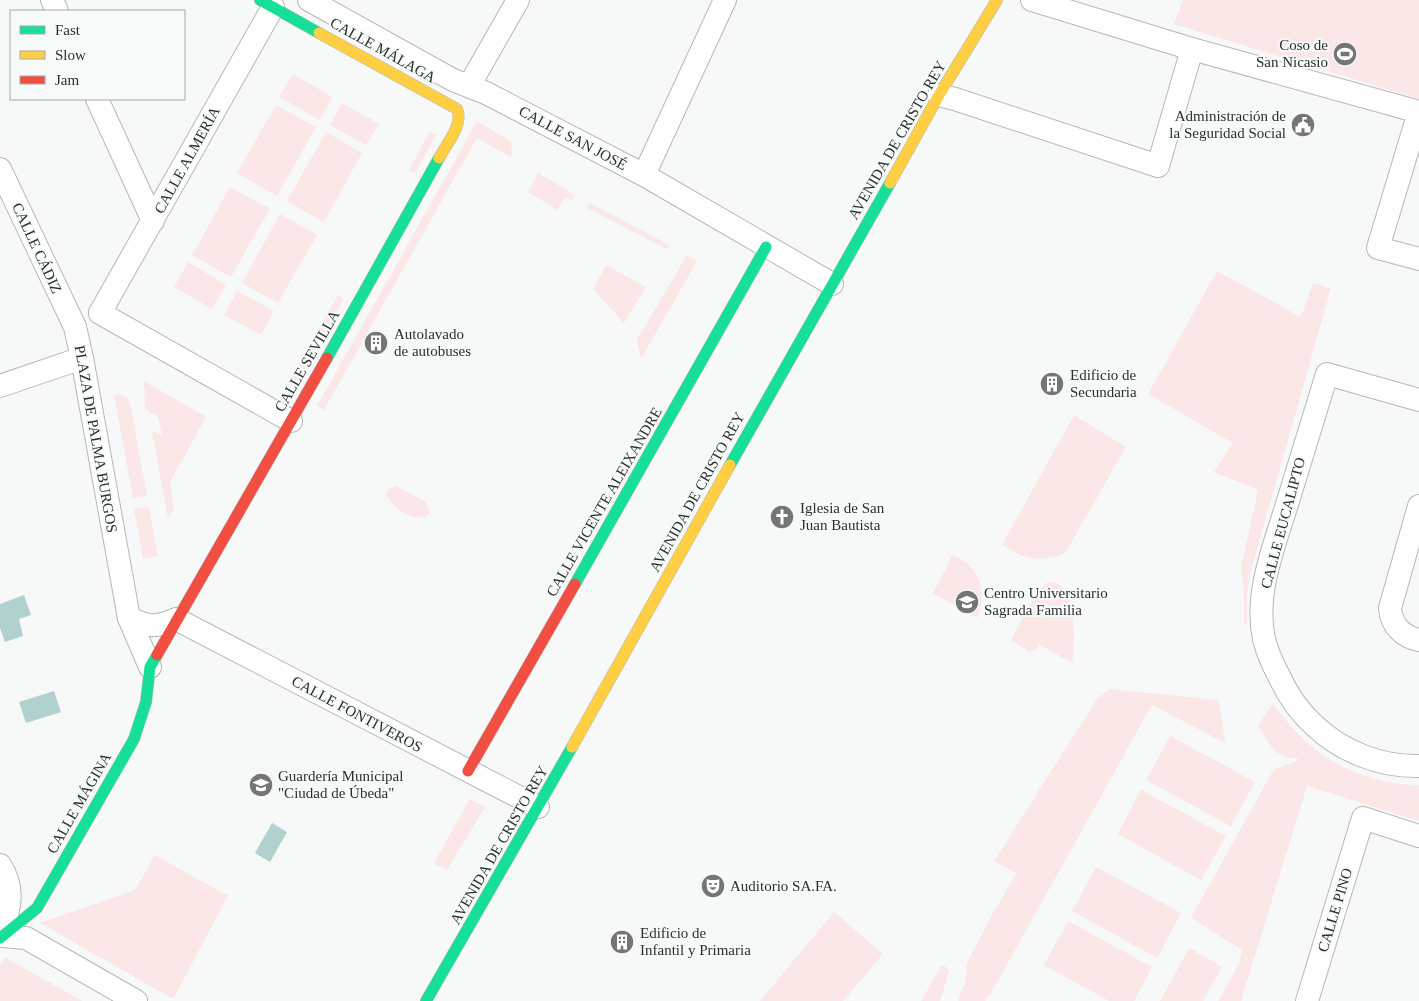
<svg xmlns="http://www.w3.org/2000/svg" width="1419" height="1001" font-family="Georgia,serif">
<style>
.green{fill:#fbe6e8}
.water{fill:#b0d1cd}
.lines{fill:none;stroke-linecap:round;stroke-linejoin:round}
.street-casing{stroke:#b6b8b7;stroke-width:24}
.fast-casing{stroke:#b6b8b7;stroke-width:12}
.slow-casing{stroke:#b6b8b7;stroke-width:12}
.jam-casing{stroke:#b6b8b7;stroke-width:12}
.street{stroke:#fefefe;stroke-width:22}
.fast{stroke:#16e098;stroke-width:11}
.slow{stroke:#ffcf43;stroke-width:11}
.jam{stroke:#f24e42;stroke-width:11}
.labels{text-anchor:middle;stroke-width:4;stroke-linejoin:round;paint-order:stroke}
.poi-label{font-size:15px;fill:#2d2f2f;stroke:#f6faf9;text-anchor:start}
.street-label{font-size:15px;fill:#2d2f2f;stroke:#f6faf9}
</style>
<rect width="100%" height="100%" fill="#f7f9f8"/>
<g class="green">
<path d="M1183,0H1419V99L1174,24Z"/>
<path d="M293,74L332,97L320,120L279,97Z"/>
<path d="M342,103L379,124L366,145L330,125Z"/>
<path d="M276,105L316,127L277,196L237,173Z"/>
<path d="M477,121L511,142L512,154L510,157L477,138L324,410L317,406Z"/>
<path d="M430,131L436,135L415,173L409,170Z"/>
<path d="M326,132L362,153L324,222L287,201Z"/>
<path d="M538,173L575,195L572,200L565,197L557,210L528,192Z"/>
<path d="M230,187L270,209L231,277L192,255Z"/>
<path d="M590,203L669,245L667,249L587,208Z"/>
<path d="M280,214L317,235L278,303L242,283Z"/>
<path d="M687,255L697,261L641,359L637,340Z"/>
<path d="M188,262L226,285L212,309L174,287Z"/>
<path d="M606,265L646,287L624,323L593,289Z"/>
<path d="M1217,271L1301,317L1313,283L1331,288L1250,574L1247,594V625L1244,624V596L1241,568L1258,490L1214,472L1233,443L1148,394Z"/>
<path d="M237,291L274,311L261,335L224,315Z"/>
<path d="M338,295L344,299L323,336L317,332Z"/>
<path d="M314,338L320,341L297,381L291,378Z"/>
<path d="M144,381L206,417L170,482L174,509L168,519L152,431L162,435L158,417L145,409Z"/>
<path d="M119,394L128,399L131,407L147,496L133,498L114,395Z"/>
<path d="M1074,415L1126,447L1066,552C1060,556 1054,557 1047,558C1027,561 1019,554 1002,545Z"/>
<path d="M396,486L426,502L430,513C417,527 390,507 386,493L389,488Z"/>
<path d="M149,507L158,556L143,559L134,509Z"/>
<path d="M951,555C978,562 989,594 977,618L933,593L950,561Z"/>
<path d="M1048,582C1079,581 1075,643 1072,663L1039,644L1035,651L1032,649L1030,652L1011,640C1019,626 1036,589 1048,582Z"/>
<path d="M1109,689L1219,700L1225,743L1152,705L990,995H988L985,1001H958L963,986H965L967,963L995,909H996L1016,873L994,861L1097,699Z"/>
<path d="M1273,703C1308,754 1356,784 1419,785V821L1307,786L1241,1001H1218L1239,964L1242,950L1191,918L1274,769L1298,761L1297,758C1276,760 1267,741 1258,725Z"/>
<path d="M1170,736L1255,782L1231,826L1146,780Z"/>
<path d="M1141,790L1226,836L1201,880L1118,834Z"/>
<path d="M470,799L485,807L447,870L434,863Z"/>
<path d="M155,855L228,896L173,999L40,923L135,890Z"/>
<path d="M1096,867L1181,913L1157,958L1072,911Z"/>
<path d="M834,912L883,954L843,1001H760Z"/>
<path d="M1068,921L1152,967L1134,1001H1109L1044,965Z"/>
<path d="M1189,948L1222,967L1203,1001H1160Z"/>
<path d="M6,958L82,1001H0V964Z"/>
<path d="M945,966L949,972L940,1001H921L941,967Z"/>
</g>
<g class="water">
<path d="M24,595L31,615L19,619L23,636L5,642L0,628V604Z"/>
<path d="M54,691L61,712L26,723L19,702Z"/>
<path d="M272,823L287,832L270,862L255,853Z"/>
</g>
<g class="lines">
<g class="street-casing">
<g id="street">
<path d="M52,0L57,11"/>
<path d="M309,0L453,80L486,93L644,175L832,284"/>
<path d="M1032,0L1192,49L1419,112"/>
<path d="M469,86L518,0"/>
<path d="M939,95L955,99L1158,166L1192,49"/>
<path d="M97,99L153,221"/>
<path d="M1419,112L1378,248L1419,259"/>
<path d="M0,169L75,327L82,358L129,618L150,667"/>
<path d="M644,175L725,0"/>
<path d="M100,313L273,7"/>
<path d="M100,313L291,421"/>
<path d="M0,386L82,358"/>
<path d="M1419,400L1327,374C1314,416 1301,459 1288,501C1275,544 1254,593 1264,639C1267,651 1272,663 1278,674C1287,694 1299,712 1315,726C1342,752 1382,767 1419,766"/>
<path d="M1419,506L1390,608C1391,625 1403,637 1419,640"/>
<path d="M129,618C149,627 155,628 176,619L538,807"/>
<path d="M0,865C16,890 9,908 2,936"/>
<path d="M2,936L26,938L136,1001"/>
<path d="M1307,1001L1363,818L1419,836"/>
</g>
</g>
<g class="fast-casing">
<g id="fast">
<path d="M260,0L319,33"/>
<path d="M327,358L439,158"/>
<path d="M730,465L890,183"/>
<path d="M575,584L766,247"/>
<path d="M0,938L37,908L134,739L146,702L150,667L157,655"/>
<path d="M426,1001L572,747"/>
</g>
</g>
<g class="slow-casing">
<g id="slow">
<path d="M319,33L457,109C464,124 446,145 439,158"/>
<path d="M890,183L939,95L997,0"/>
<path d="M572,747L730,465"/>
</g>
</g>
<g class="jam-casing">
<g id="jam">
<path d="M157,655L327,358"/>
<path d="M468,771L575,584"/>
</g>
</g>
<use href="#street" class="street"/>
<use href="#fast" class="fast"/>
<use href="#slow" class="slow"/>
<use href="#jam" class="jam"/>
</g>
<defs>
<g id="stadium-disc" transform="scale(1.25)"><circle r="9.5" fill="#747675" stroke="#f6faf9"/><path d="M0-5a6.5 5 0 1 0 0 10a6.5 5 0 1 0 0-10ZM-3.5-1.8h7v3.6h-7Z" fill="#fff"/></g>
<g id="civic-disc" transform="scale(1.25)"><circle r="9.5" fill="#747675" stroke="#f6faf9"/><path d="M-.6-6.5H3V-4.5H.6V-3L4-1V1h2V6H-6V1h2V-1L-.6-3ZM-1.2 2.5V6h2.4V2.5Z" fill="#fff"/></g>
<g id="building-disc" transform="scale(1.25)"><circle r="9.5" fill="#747675" stroke="#f6faf9"/><path d="M-4-6H4V6H1V3H-1V6H-4ZM-2.5-4.3h1.7v1.8h-1.7ZM.8-4.3h1.7v1.8H.8ZM-2.5-1h1.7V.8h-1.7ZM.8-1h1.7V.8H.8Z" fill="#fff"/></g>
<g id="church-disc" transform="scale(1.25)"><circle r="9.5" fill="#747675" stroke="#f6faf9"/><path d="M-1.2-6h2.4v3.5h3.3v2.4h-3.3V6h-2.4V-.1h-3.3v-2.4h3.3Z" fill="#fff"/></g>
<g id="university-disc" transform="scale(1.25)"><circle r="9.5" fill="#747675" stroke="#f6faf9"/><path d="M0-5L7-2L0 1L-7-2ZM-4 1L0 2.5L4 1V4Q0 6-4 4Z" fill="#fff"/></g>
<g id="school-disc" transform="scale(1.25)"><circle r="9.5" fill="#747675" stroke="#f6faf9"/><path d="M0-5L7-2L0 1L-7-2ZM-4 1L0 2.5L4 1V4Q0 6-4 4Z" fill="#fff"/></g>
<g id="theatre-disc" transform="scale(1.25)"><circle r="9.5" fill="#747675" stroke="#f6faf9"/><path d="M-5-5.5Q0-4 5-5.5V0Q5 5 0 6Q-5 5-5 0ZM-3.3-2.5H-1v1.5H-3.3ZM1-2.5H3.3v1.5H1ZM-2.8 1Q0 5.5 2.8 1Z" fill="#fff"/></g>
</defs>
<g fill-rule="evenodd">
<use href="#stadium-disc" x="1345" y="54"/>
<use href="#civic-disc" x="1303" y="125"/>
<use href="#building-disc" x="376" y="343"/>
<use href="#building-disc" x="1052" y="384"/>
<use href="#church-disc" x="782" y="517"/>
<use href="#university-disc" x="967" y="602"/>
<use href="#school-disc" x="261" y="785"/>
<use href="#theatre-disc" x="713" y="886"/>
<use href="#building-disc" x="622" y="942"/>
</g>
<g class="labels">
<g class="poi-label">
<text x="1328" y="50" text-anchor="end">Coso de<tspan x="1328" dy="17">San Nicasio</tspan></text>
<text x="1286" y="121" text-anchor="end">Administración de<tspan x="1286" dy="17">la Seguridad Social</tspan></text>
<text x="394" y="339">Autolavado<tspan x="394" dy="17">de autobuses</tspan></text>
<text x="1070" y="380">Edificio de<tspan x="1070" dy="17">Secundaria</tspan></text>
<text x="800" y="513">Iglesia de San<tspan x="800" dy="17">Juan Bautista</tspan></text>
<text x="984" y="598">Centro Universitario<tspan x="984" dy="17">Sagrada Familia</tspan></text>
<text x="278" y="781">Guardería Municipal<tspan x="278" dy="17">"Ciudad de Úbeda"</tspan></text>
<text x="730" y="891">Auditorio SA.FA.</text>
<text x="640" y="938">Edificio de<tspan x="640" dy="17">Infantil y Primaria</tspan></text>
</g>
<g class="street-label">
<text transform="translate(383 50) rotate(29)" y="5">CALLE MÁLAGA</text>
<text transform="translate(573 138) rotate(28)" y="5">CALLE SAN JOSÉ</text>
<text transform="translate(897 140) rotate(-60)" y="5">AVENIDA DE CRISTO REY</text>
<text transform="translate(187 160) rotate(-61)" y="5">CALLE ALMERÍA</text>
<text transform="translate(37 248) rotate(65)" y="5">CALLE CÁDIZ</text>
<text transform="translate(307 361) rotate(-60)" y="5">CALLE SEVILLA</text>
<text transform="translate(96 439) rotate(80)" y="5">PLAZA DE PALMA BURGOS</text>
<text transform="translate(697 492) rotate(-61)" y="5">AVENIDA DE CRISTO REY</text>
<text transform="translate(604 502) rotate(-60)" y="5">CALLE VICENTE ALEIXANDRE</text>
<text transform="translate(1283 523) rotate(-75)" y="5">CALLE EUCALIPTO</text>
<text transform="translate(357 714) rotate(28)" y="5">CALLE FONTIVEROS</text>
<text transform="translate(79 803) rotate(-60)" y="5">CALLE MÁGINA</text>
<text transform="translate(499 845) rotate(-60)" y="5">AVENIDA DE CRISTO REY</text>
<text transform="translate(1335 910) rotate(-73)" y="5">CALLE PINO</text>
</g>
</g>
<rect x="10" y="10" width="175" height="90" fill="#f6faf9" stroke="#a6a9a8"/>
<rect x="20" y="26" width="25" height="8" fill="#16e098" stroke="#a6a9a8"/>
<text x="55" y="35" font-size="15" fill="#2d2f2f">Fast</text>
<rect x="20" y="51" width="25" height="8" fill="#ffcf43" stroke="#a6a9a8"/>
<text x="55" y="60" font-size="15" fill="#2d2f2f">Slow</text>
<rect x="20" y="76" width="25" height="8" fill="#f24e42" stroke="#a6a9a8"/>
<text x="55" y="85" font-size="15" fill="#2d2f2f">Jam</text>
</svg>
